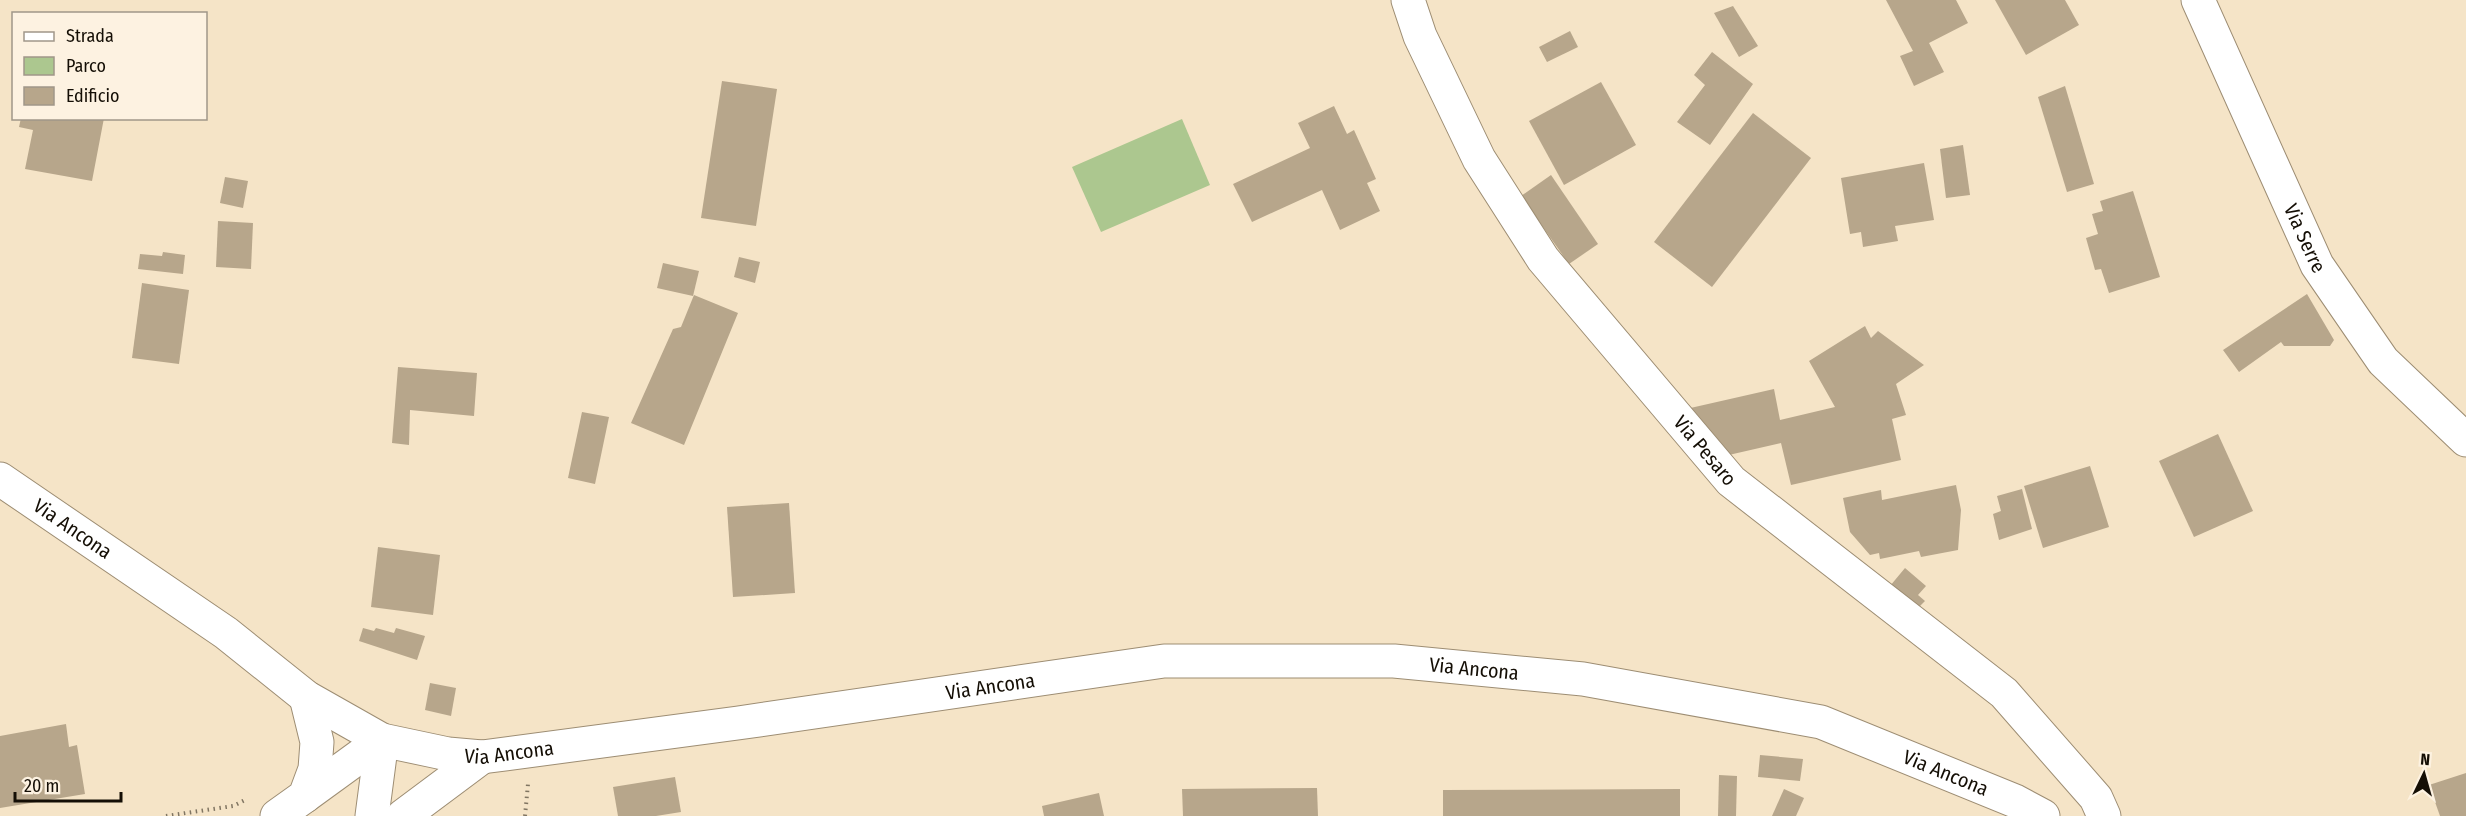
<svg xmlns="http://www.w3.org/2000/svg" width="2466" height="816" font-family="'Fira Sans Condensed',sans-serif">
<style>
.green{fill:#acc78f}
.building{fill:#b7a68b}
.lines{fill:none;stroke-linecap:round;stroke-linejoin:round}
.minor-casing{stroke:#9d8d73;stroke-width:35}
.path{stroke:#807562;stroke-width:4;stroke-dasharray:1.5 4.5;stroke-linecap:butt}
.minor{stroke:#fff;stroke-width:33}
.labels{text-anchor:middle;stroke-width:6;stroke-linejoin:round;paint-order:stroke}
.street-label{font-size:20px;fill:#140e05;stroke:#fdf2e1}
</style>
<rect width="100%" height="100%" fill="#f5e4c7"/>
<path class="green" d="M1182,119L1210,185L1101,232L1072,167Z"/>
<g class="building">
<path d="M1886,0H1956L1968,23L1929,43L1944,72L1914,86L1900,56L1913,51Z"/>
<path d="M1995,0H2065L2079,25L2026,55Z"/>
<path d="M1733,6L1758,46L1739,57L1714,13Z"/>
<path d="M1570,31L1578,47L1547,62L1539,47Z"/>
<path d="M1712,52L1753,84L1710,145L1677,122L1705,85L1694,75Z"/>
<path d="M722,81L777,89L756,226L701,218Z"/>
<path d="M1601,82L1636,145L1564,185L1529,121Z"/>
<path d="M2065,86L2094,184L2067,192L2038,97Z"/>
<path d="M1334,106L1347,134L1354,130L1376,179L1367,183L1380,211L1340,230L1322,190L1252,222L1233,184L1310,148L1298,123Z"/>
<path d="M1753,113L1811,158L1712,287L1654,242Z"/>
<path d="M21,118H104L92,181L25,169L33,130L19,127Z"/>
<path d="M1963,145L1970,195L1946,198L1940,149Z"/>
<path d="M1924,163L1934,220L1895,226L1898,241L1863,247L1861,232L1850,234L1841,178Z"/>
<path d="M1551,175L1598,244L1569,264L1521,196Z"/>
<path d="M225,177L248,181L243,208L220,203Z"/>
<path d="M2133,191L2160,277L2109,293L2101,269L2095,270L2086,238L2098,234L2092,214L2103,211L2100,201Z"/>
<path d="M218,221L253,223L251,269L216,267Z"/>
<path d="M163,252L185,255L183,274L138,269L140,254L162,256Z"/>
<path d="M739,257L760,262L755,283L734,277Z"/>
<path d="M663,263L699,271L693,296L657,288Z"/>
<path d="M142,283L189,290L179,364L132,358Z"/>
<path d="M2307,294L2334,340L2330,346H2284L2281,342L2239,372L2223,350Z"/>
<path d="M694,295L738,313L684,445L631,423L673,329L681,327Z"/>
<path d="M1865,326L1871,338L1878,331L1924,365L1896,384L1906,415L1892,419L1901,460L1791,485L1781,443L1720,457L1686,409L1774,389L1780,420L1835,407L1809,361Z"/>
<path d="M398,367L477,373L474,416L410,410L409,445L392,443Z"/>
<path d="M582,412L609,417L595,484L568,478Z"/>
<path d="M2218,434L2253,511L2194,537L2159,461Z"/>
<path d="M2090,466L2109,527L2043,548L2024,486Z"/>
<path d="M1956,485L1961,510L1958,550L1921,557L1919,551L1880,559L1879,553L1870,555L1850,532L1843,498L1881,490L1882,500Z"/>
<path d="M2022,489L2032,529L1999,540L1993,514L2001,511L1997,496Z"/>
<path d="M789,503L795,593L733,597L727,507Z"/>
<path d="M378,547L440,555L433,615L371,607Z"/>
<path d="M1905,568L1926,586L1918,595L1925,601L1917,609L1890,586Z"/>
<path d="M363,628L374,631L376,628L394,633L396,628L425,636L417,660L359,641Z"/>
<path d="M430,683L456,688L451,716L425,710Z"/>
<path d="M66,724L69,747L77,745L85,794L0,808V736Z"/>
<path d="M1760,755L1803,759L1800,781L1758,777Z"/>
<path d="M2466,773V816H2440L2429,785Z"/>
<path d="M1719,775L1737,776L1736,816H1718Z"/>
<path d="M675,777L681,812L656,816H618L613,787Z"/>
<path d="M1317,788L1318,816H1183L1182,789Z"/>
<path d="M1680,789V816H1443V790Z"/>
<path d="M1784,789L1804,798L1796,816H1772Z"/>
<path d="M1099,793L1104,816H1044L1042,806Z"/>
</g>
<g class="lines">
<g class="minor-casing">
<g id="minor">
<path id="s1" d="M1408,0L1420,36L1479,159L1543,259L1731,481L2004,693L2096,798L2104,816"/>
<path id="s2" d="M2198,0L2317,265L2383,361L2466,440"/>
<path id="s3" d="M0,479L226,633L306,697L382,740L448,754L482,757L738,723L1164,661H1394L1583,679L1821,722L2015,801L2043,816"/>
<path d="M305,796L382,740"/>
<path d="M277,816L305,796L315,769L317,742L306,697"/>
<path d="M372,816L382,740"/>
<path d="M403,816L482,757"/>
</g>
</g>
<g class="path">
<path d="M166,816L233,806L247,799"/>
<path d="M525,816L528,784"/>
</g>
<use href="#minor" class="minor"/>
</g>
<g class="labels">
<g class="street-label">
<text dy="7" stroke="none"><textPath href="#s2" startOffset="261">Via Serre</textPath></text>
<text dy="7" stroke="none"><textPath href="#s1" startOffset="544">Via Pesaro</textPath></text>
<text dy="7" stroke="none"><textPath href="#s3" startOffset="88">Via Ancona</textPath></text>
<text dy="7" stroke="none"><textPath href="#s3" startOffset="1564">Via Ancona</textPath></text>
<text dy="7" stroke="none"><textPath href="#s3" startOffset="1078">Via Ancona</textPath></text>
<text dy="7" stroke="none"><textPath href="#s3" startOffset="592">Via Ancona</textPath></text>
<text dy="7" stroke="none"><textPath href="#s3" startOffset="2050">Via Ancona</textPath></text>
</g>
</g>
<rect x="12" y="12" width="195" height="108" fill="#fdf2e1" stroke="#a09789" stroke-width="1.5"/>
<rect x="24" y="32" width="30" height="9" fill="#ffffff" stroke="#a09789" stroke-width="1.5"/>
<text x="66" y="42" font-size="18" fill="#140e05">Strada</text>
<rect x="24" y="57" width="30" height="18" fill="#acc78f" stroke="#a09789" stroke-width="1.5"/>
<text x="66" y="72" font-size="18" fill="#140e05">Parco</text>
<rect x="24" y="87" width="30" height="18" fill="#b7a68b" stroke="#a09789" stroke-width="1.5"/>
<text x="66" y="102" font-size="18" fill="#140e05">Edificio</text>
<g transform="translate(2424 774) rotate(5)" stroke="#fdf2e1" stroke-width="4.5" paint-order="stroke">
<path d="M0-4.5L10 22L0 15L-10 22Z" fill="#140e05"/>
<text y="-9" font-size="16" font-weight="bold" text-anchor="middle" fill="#140e05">N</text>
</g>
<path d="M15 792v9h106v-9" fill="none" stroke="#140e05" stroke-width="3"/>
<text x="24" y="792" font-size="18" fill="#140e05" stroke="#fdf2e1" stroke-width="4.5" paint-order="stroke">20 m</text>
</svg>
